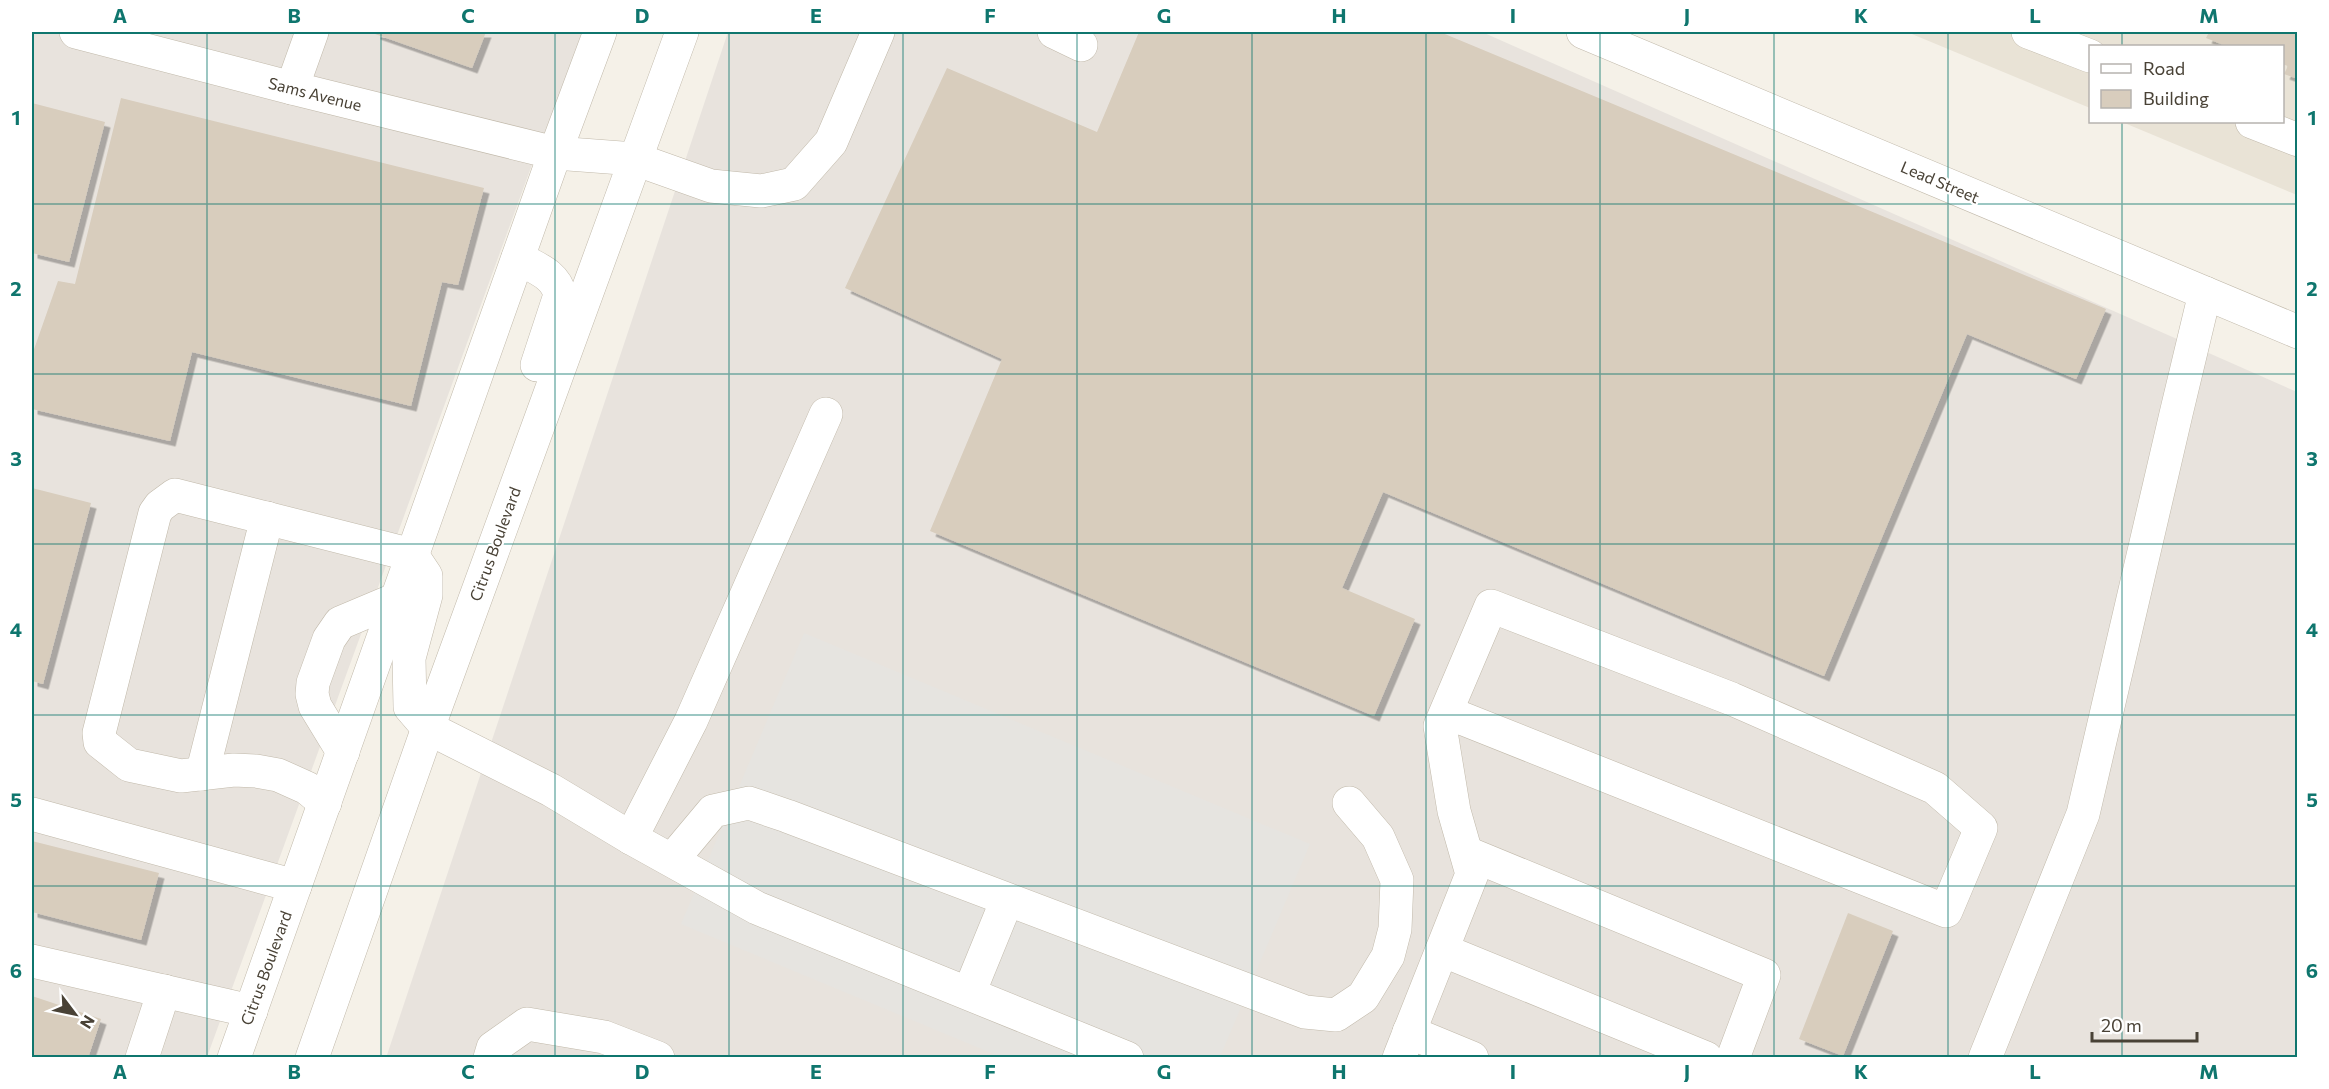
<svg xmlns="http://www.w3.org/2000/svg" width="2329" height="1089" font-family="Commissioner,sans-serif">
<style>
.residential{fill:#e9e3d6}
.industrial{fill:#e8e3dd}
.parking{fill:#e6e4e0}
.building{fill:#d8cdbd;filter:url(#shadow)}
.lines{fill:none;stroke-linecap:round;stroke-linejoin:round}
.minor-casing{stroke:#c1b9aa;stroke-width:34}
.minor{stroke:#fff;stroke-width:33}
.grid{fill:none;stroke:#0f766e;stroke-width:1.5;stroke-opacity:0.55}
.labels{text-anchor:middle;stroke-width:4.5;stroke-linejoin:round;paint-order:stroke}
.street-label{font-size:16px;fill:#494236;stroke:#fff}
.neatline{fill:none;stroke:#0f766e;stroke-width:2}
.grid-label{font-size:20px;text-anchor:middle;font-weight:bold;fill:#0f766e}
</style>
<defs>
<filter id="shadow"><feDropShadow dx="5.5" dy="5.5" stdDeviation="0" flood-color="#0004"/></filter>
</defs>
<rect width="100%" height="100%" fill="#f5f1e8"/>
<path class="residential" d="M1907,32H2297V195L2122,122H2282V46H2090V108Z"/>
<g class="industrial">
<path d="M32,32H585L530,170L207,1057H32Z"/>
<path d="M728,32H1482L2297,392V1057L386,1058Z"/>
</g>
<path class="parking" d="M804,633L1310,844L1220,1057H1001L681,924Z"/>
<g class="building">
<path d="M375,32H486L472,68L375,34Z"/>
<path d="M1139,32H1440L2106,309L2076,379L1967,334L1824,676L1383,492L1342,588L1415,619L1374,716L930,531L1002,359L845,288L947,68L1097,132Z"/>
<path d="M2209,32H2298V79L2284,74L2288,66L2282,64V46H2226L2206,38Z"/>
<path d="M121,98L484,188L458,285L442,282L411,406L192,352L170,441L32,409V355L58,281L75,284Z"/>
<path d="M32,103L105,122L69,262L32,253Z"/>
<path d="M32,488L91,503L43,684L32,681Z"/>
<path d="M32,841L159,873L141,940L32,912Z"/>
<path d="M1848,913L1893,931L1843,1056L1799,1039Z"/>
<path d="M32,996L101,1019L88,1058H32Z"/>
</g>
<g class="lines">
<g class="minor-casing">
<g id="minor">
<path d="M76,32L292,88L555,153L635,159L711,186L761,191L794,184L831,142L878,32"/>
<path d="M1054,32L1081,45"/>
<path d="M1583,32L2298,332"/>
<path d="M2028,32L2090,56"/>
<path d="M292,88L312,32"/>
<path d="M2252,122L2298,140"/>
<path d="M518,258C535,268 556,274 560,295L537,365"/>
<path d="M343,752L315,706L312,694L313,683L329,639L340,623L397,599"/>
<path d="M202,774L267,518"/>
<path d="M325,803L307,788L278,775L256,771L234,770L181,776L129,765L100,742L99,733L155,513L160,506L175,495L412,555L426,576V595L409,658L410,707L428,728L551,790L631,838L757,908L1127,1058"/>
<path d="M32,814L295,886"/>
<path d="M631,838L691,721L826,414"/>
<path d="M1467,853L1764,975L1733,1058"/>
<path d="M672,860L713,811L749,803L787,816L1305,1012L1336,1015L1363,997L1388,956L1395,929L1397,880L1378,837L1349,803"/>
<path d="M1442,950L1706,1058"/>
<path d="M32,961L251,1011"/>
<path d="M969,993L1007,900"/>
<path d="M1409,1032L1472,1058"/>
<path d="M142,1058L164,991"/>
<path d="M234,1058L555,153L600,32"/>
<path d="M312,1058L428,728L682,32"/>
<path d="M490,1058L493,1048L527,1024L604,1037L658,1058"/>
<path d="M1399,1058L1472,874L1454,811L1440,726L1446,712L1491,606L1732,699L1935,788L1981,828L1946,911L1446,712"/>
<path d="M1985,1058L2083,814L2176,414L2205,293"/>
</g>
</g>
<use href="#minor" class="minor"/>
</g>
<path class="grid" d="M207,32V1058M381,32V1058M555,32V1058M729,32V1058M903,32V1058M1077,32V1058M1252,32V1058M1426,32V1058M1600,32V1058M1774,32V1058M1948,32V1058M2122,32V46M2122,122V1058M32,204H2298M32,374H2298M32,544H2298M32,715H2298M32,886H2298"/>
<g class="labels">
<g class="street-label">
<text transform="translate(315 94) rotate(14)" y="6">Sams Avenue</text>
<text transform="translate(1940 182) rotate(23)" y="6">Lead Street</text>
<text transform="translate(495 544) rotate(-70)" y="6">Citrus Boulevard</text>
<text transform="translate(266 968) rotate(-70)" y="6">Citrus Boulevard</text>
</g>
</g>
<rect width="2329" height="1089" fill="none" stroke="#ffffff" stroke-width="66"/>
<rect x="2089" y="45" width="195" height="78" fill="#ffffff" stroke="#b6b3af" stroke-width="1.5"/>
<rect x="2101" y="64" width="30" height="9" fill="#ffffff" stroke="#b6b3af" stroke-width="1.5"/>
<text x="2143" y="75" font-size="18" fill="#494236">Road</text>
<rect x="2101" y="90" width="30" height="18" fill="#d8cdbd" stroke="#b6b3af" stroke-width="1.5"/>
<text x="2143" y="105" font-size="18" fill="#494236">Building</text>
<g transform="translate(75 1014) rotate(122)" stroke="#ffffff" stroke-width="4.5" paint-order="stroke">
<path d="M0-4.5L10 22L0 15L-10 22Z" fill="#494236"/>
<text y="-9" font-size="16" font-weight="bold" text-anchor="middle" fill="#494236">N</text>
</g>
<path d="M2092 1032v9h105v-9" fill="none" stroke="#494236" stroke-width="3"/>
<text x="2101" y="1032" font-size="18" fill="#494236" stroke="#ffffff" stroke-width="4.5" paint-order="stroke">20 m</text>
<rect x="33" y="33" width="2263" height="1023" class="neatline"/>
<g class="grid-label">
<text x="120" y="23">A</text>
<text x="294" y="23">B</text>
<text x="468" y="23">C</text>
<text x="642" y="23">D</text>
<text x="816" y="23">E</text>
<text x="990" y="23">F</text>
<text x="1164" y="23">G</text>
<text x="1339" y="23">H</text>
<text x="1513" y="23">I</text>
<text x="1687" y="23">J</text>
<text x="1861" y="23">K</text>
<text x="2035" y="23">L</text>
<text x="2209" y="23">M</text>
<text x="16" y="125">1</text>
<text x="2312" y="125">1</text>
<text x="16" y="296">2</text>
<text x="2312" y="296">2</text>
<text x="16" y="466">3</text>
<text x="2312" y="466">3</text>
<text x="16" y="637">4</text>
<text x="2312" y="637">4</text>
<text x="16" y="807">5</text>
<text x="2312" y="807">5</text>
<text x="16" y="978">6</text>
<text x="2312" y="978">6</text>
<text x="120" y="1079">A</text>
<text x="294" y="1079">B</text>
<text x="468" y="1079">C</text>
<text x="642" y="1079">D</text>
<text x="816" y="1079">E</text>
<text x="990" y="1079">F</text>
<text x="1164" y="1079">G</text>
<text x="1339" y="1079">H</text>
<text x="1513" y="1079">I</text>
<text x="1687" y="1079">J</text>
<text x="1861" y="1079">K</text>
<text x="2035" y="1079">L</text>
<text x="2209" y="1079">M</text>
</g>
</svg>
